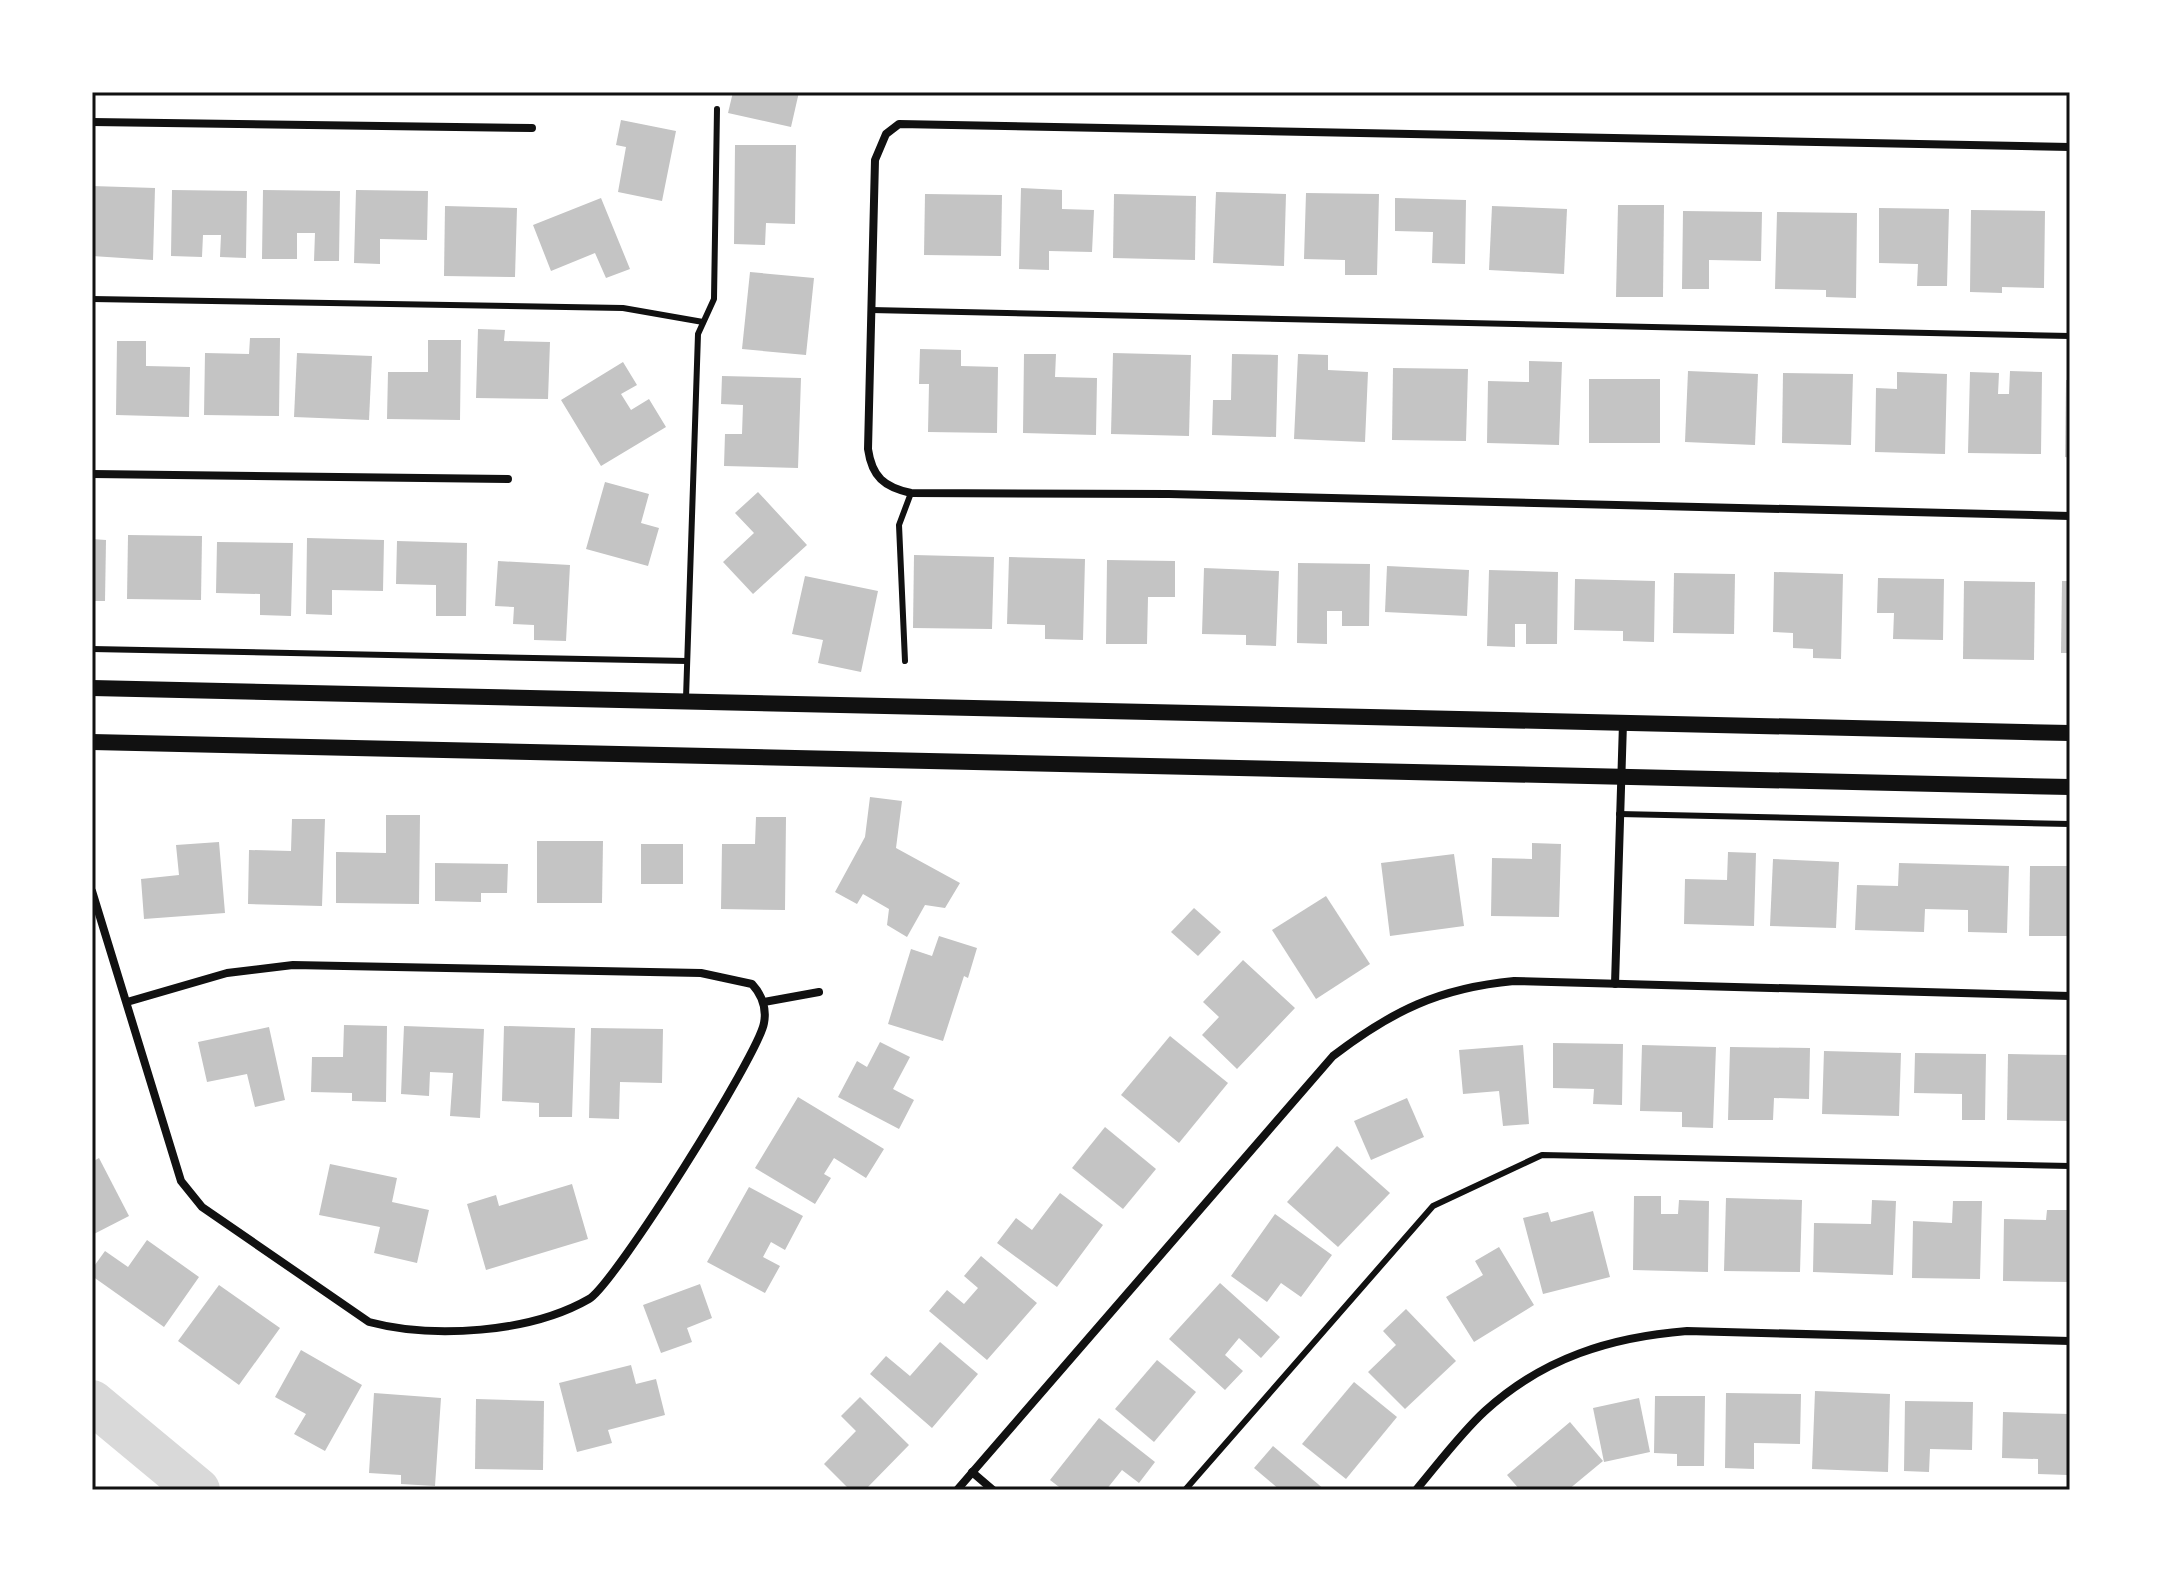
<svg xmlns="http://www.w3.org/2000/svg" width="2162" height="1582" font-family="Montserrat,sans-serif">
<style>
.lines{fill:none;stroke-linecap:round;stroke-linejoin:round}
.river{stroke:#d9d9d9;stroke-width:44}
.building{fill:#c4c4c4}
.service{stroke:#111;stroke-width:6}
.minor{stroke:#111;stroke-width:8}
.secondary{stroke:#111;stroke-width:16}
.neatline{fill:none;stroke:#111;stroke-width:3}
</style>
<rect width="100%" height="100%" fill="#fff"/>
<g class="lines">
<path class="river" d="M92,1402L198,1490"/>
</g>
<g class="building">
<path d="M733,92H799L791,127L728,113Z"/>
<path d="M621,120L676,131L662,201L618,192L626,147L616,145Z"/>
<path d="M735,145H796L795,224L766,223L765,245L734,244Z"/>
<path d="M92,186L155,188L153,260L92,256Z"/>
<path d="M1021,188L1062,190V209L1094,210L1092,252L1049,251V270L1019,269Z"/>
<path d="M172,190L247,191L246,258L220,257L221,235H203L202,257L171,256Z"/>
<path d="M263,190L340,191L339,261H314L315,233H297V259H262Z"/>
<path d="M356,190L428,191L427,240L380,239V264L354,263Z"/>
<path d="M1216,192L1286,194L1284,266L1213,263Z"/>
<path d="M1306,193L1379,194L1377,275H1345V260L1304,259Z"/>
<path d="M925,194L1002,195L1001,256L924,255Z"/>
<path d="M1114,194L1196,196L1195,260L1113,258Z"/>
<path d="M601,198L630,269L606,278L595,253L551,271L533,225Z"/>
<path d="M1395,198L1466,200L1465,264L1432,263L1433,232L1395,231Z"/>
<path d="M1618,205H1664L1663,297H1616Z"/>
<path d="M445,206L517,208L515,277L444,276Z"/>
<path d="M1492,206L1567,209L1564,274L1489,270Z"/>
<path d="M1879,208L1949,209L1947,286H1917L1918,264L1879,263Z"/>
<path d="M1971,210L2045,211L2044,288L2002,287V293L1970,292Z"/>
<path d="M1683,211L1762,212L1761,261L1709,260V289H1682Z"/>
<path d="M1777,212L1857,213L1856,298L1826,297V290L1775,289Z"/>
<path d="M750,272L814,278L806,355L742,349Z"/>
<path d="M478,329L505,330L504,341L550,342L548,399L476,398Z"/>
<path d="M250,338H280L279,416L204,415L205,353L249,354Z"/>
<path d="M428,340H461L460,420L387,419L388,372H428Z"/>
<path d="M117,341H146V366L190,367L189,417L116,415Z"/>
<path d="M920,349L961,350V366L998,367L997,433L928,432L929,384H919Z"/>
<path d="M297,353L372,356L369,420L294,417Z"/>
<path d="M1113,353L1191,355L1189,436L1111,434Z"/>
<path d="M1024,354H1056L1055,377L1097,378L1096,435L1023,433Z"/>
<path d="M1232,354L1278,355L1276,437L1212,435L1213,400H1231Z"/>
<path d="M1298,354L1328,355V370L1368,372L1365,442L1294,439Z"/>
<path d="M1529,361L1562,362L1559,445L1487,443L1488,381L1529,382Z"/>
<path d="M623,362L637,385L621,394L631,410L649,399L666,427L601,466L561,400Z"/>
<path d="M1393,368L1468,369L1466,441L1392,440Z"/>
<path d="M1688,371L1758,374L1755,445L1685,442Z"/>
<path d="M2010,371L2042,372L2041,454L1968,453L1970,372L1999,373L1998,394H2009Z"/>
<path d="M1897,372L1947,374L1945,454L1875,452L1876,388L1897,389Z"/>
<path d="M1783,373L1853,374L1851,445L1782,443Z"/>
<path d="M722,376L801,378L798,468L724,466L725,434H742L743,405L721,404Z"/>
<rect x="1589" y="379" width="71" height="64"/>
<path d="M2066,380H2070V458L2065,457Z"/>
<path d="M605,482L649,494L641,523L659,528L648,566L586,549Z"/>
<path d="M758,492L807,545L753,594L723,562L754,533L735,513Z"/>
<path d="M128,535L202,536L201,600L127,599Z"/>
<path d="M307,538L384,540L383,591L332,590V615L306,614Z"/>
<path d="M92,539L106,540L105,601H92Z"/>
<path d="M397,541L467,543L466,616H436V585L396,584Z"/>
<path d="M217,542L293,543L291,616L260,615V594L216,593Z"/>
<path d="M914,555L994,557L992,629L913,628Z"/>
<path d="M1009,557L1085,559L1083,640L1045,639V625L1007,624Z"/>
<path d="M1107,560L1175,561V597H1148L1147,644H1106Z"/>
<path d="M498,561L570,565L566,641L534,640V625L513,624L514,607L495,606Z"/>
<path d="M1298,563L1370,564L1369,626H1342V611H1327V644L1297,643Z"/>
<path d="M1387,566L1469,570L1467,616L1385,612Z"/>
<path d="M1204,568L1279,571L1276,646L1246,645V635L1202,634Z"/>
<path d="M1489,570L1558,572L1557,644H1526V624H1515V647L1487,646Z"/>
<path d="M1774,572L1843,574L1841,659L1813,658V649L1793,648V633L1773,632Z"/>
<path d="M1674,573L1735,574L1734,634L1673,633Z"/>
<path d="M805,576L878,591L861,672L818,663L823,640L792,634Z"/>
<path d="M1878,578L1944,579L1943,640L1893,639L1894,613H1877Z"/>
<path d="M1575,579L1655,581L1654,642L1623,641V631L1574,630Z"/>
<path d="M1964,581L2035,582L2034,660L1963,659Z"/>
<path d="M2062,581H2070V653H2061Z"/>
<path d="M870,797L902,801L896,848L960,883L945,908L925,905L907,937L887,925L889,909L863,894L857,904L835,892L865,837Z"/>
<path d="M386,815H420L419,904L336,903V852L386,853Z"/>
<path d="M756,817H786L785,910L721,909L722,844H755Z"/>
<path d="M292,819H325L322,906L248,904L249,850L291,851Z"/>
<path d="M537,841H603L602,903H537Z"/>
<path d="M219,842L225,913L144,919L141,879L179,875L176,845Z"/>
<path d="M1532,843L1561,844L1559,917L1491,916L1492,858L1532,859Z"/>
<rect x="641" y="844" width="42" height="40"/>
<path d="M1728,852L1756,853L1754,926L1684,924L1685,879L1727,880Z"/>
<path d="M1454,854L1464,926L1390,936L1381,863Z"/>
<path d="M1773,859L1839,862L1836,928L1770,926Z"/>
<path d="M435,863L508,864L507,893H481V902L435,901Z"/>
<path d="M1899,863L2009,866L2007,933L1968,932V910L1925,909L1924,932L1855,930L1857,885L1898,886Z"/>
<path d="M2030,866H2070V936H2029Z"/>
<path d="M1326,896L1370,964L1316,999L1272,930Z"/>
<path d="M1194,908L1221,932L1198,956L1171,932Z"/>
<path d="M939,936L977,948L968,978L964,976L943,1041L888,1024L911,949L932,956Z"/>
<path d="M1243,960L1295,1008L1237,1069L1202,1035L1219,1017L1203,1002Z"/>
<path d="M344,1025L387,1026L386,1102L352,1101V1093L311,1092L312,1057H343Z"/>
<path d="M404,1026L484,1029L480,1118L450,1116L453,1073L430,1072L429,1096L401,1094Z"/>
<path d="M504,1026L575,1028L572,1117H539V1103L502,1101Z"/>
<path d="M269,1027L285,1100L255,1107L247,1074L207,1082L198,1042Z"/>
<path d="M591,1028L663,1029L662,1083L620,1082L619,1119L589,1118Z"/>
<path d="M1170,1036L1228,1083L1179,1143L1121,1095Z"/>
<path d="M880,1042L910,1057L893,1089L914,1100L899,1129L838,1097L857,1061L867,1067Z"/>
<path d="M1553,1043L1623,1044L1622,1105L1593,1104L1594,1089L1553,1088Z"/>
<path d="M1523,1045L1529,1124L1503,1126L1499,1091L1463,1094L1459,1050Z"/>
<path d="M1642,1045L1716,1047L1713,1128L1682,1127V1112L1640,1111Z"/>
<path d="M1730,1047L1810,1048L1809,1099L1774,1098L1773,1120H1728Z"/>
<path d="M1824,1051L1901,1053L1899,1116L1822,1114Z"/>
<path d="M1915,1053L1986,1054L1985,1120H1962V1094L1914,1093Z"/>
<path d="M2008,1054L2070,1055V1121L2007,1120Z"/>
<path d="M798,1097L884,1149L866,1178L834,1158L824,1174L831,1178L815,1204L755,1168Z"/>
<path d="M1407,1098L1424,1137L1371,1160L1354,1121Z"/>
<path d="M1105,1127L1156,1169L1123,1209L1072,1168Z"/>
<path d="M1337,1146L1390,1193L1338,1247L1287,1202Z"/>
<path d="M99,1158L129,1216L92,1235V1162Z"/>
<path d="M330,1164L397,1178L392,1202L429,1210L417,1263L374,1253L380,1227L319,1215Z"/>
<path d="M572,1184L588,1239L486,1270L467,1204L496,1195L499,1206Z"/>
<path d="M749,1187L803,1216L785,1250L771,1242L763,1257L780,1266L765,1293L707,1262Z"/>
<path d="M1060,1193L1103,1225L1057,1287L997,1243L1016,1218L1032,1230Z"/>
<path d="M1634,1196H1661V1214H1678L1679,1200L1709,1201L1708,1272L1633,1270Z"/>
<path d="M1726,1198L1802,1200L1800,1272L1724,1271Z"/>
<path d="M1872,1200L1896,1201L1893,1275L1813,1272L1814,1223L1871,1224Z"/>
<path d="M1953,1201H1982L1980,1279L1912,1278L1913,1221L1952,1223Z"/>
<path d="M2047,1210H2070V1282L2003,1281L2004,1219L2046,1220Z"/>
<path d="M1593,1211L1610,1277L1543,1294L1523,1218L1548,1212L1551,1222Z"/>
<path d="M1275,1214L1332,1255L1301,1297L1281,1283L1267,1302L1231,1276Z"/>
<path d="M147,1240L199,1277L164,1327L92,1276V1269L105,1251L128,1267Z"/>
<path d="M1499,1247L1534,1305L1474,1342L1446,1297L1483,1275L1475,1261Z"/>
<path d="M981,1256L1037,1303L987,1360L929,1311L947,1290L964,1304L978,1288L964,1276Z"/>
<path d="M1220,1283L1280,1337L1261,1358L1239,1338L1225,1355L1243,1371L1225,1390L1169,1339Z"/>
<path d="M700,1284L712,1318L687,1328L692,1342L661,1353L643,1305Z"/>
<path d="M219,1285L280,1328L239,1385L178,1341Z"/>
<path d="M1406,1309L1456,1361L1405,1409L1368,1372L1396,1345L1383,1331Z"/>
<path d="M940,1342L978,1374L932,1428L870,1374L886,1356L910,1376Z"/>
<path d="M301,1350L362,1385L325,1451L294,1434L306,1414L275,1397Z"/>
<path d="M1157,1360L1196,1392L1154,1442L1115,1409Z"/>
<path d="M631,1365L636,1384L656,1379L665,1415L608,1430L612,1443L577,1452L559,1383Z"/>
<path d="M1354,1382L1397,1417L1346,1479L1302,1444Z"/>
<path d="M1815,1391L1890,1394L1888,1472L1812,1469Z"/>
<path d="M374,1393L441,1398L435,1486L401,1484V1475L369,1473Z"/>
<path d="M1726,1393L1801,1394L1800,1444L1754,1443V1469L1725,1468Z"/>
<path d="M1655,1396H1705L1704,1466H1677V1454L1654,1453Z"/>
<path d="M860,1397L909,1445L865,1490H850L824,1464L856,1431L841,1416Z"/>
<path d="M1639,1398L1650,1452L1604,1462L1593,1408Z"/>
<path d="M476,1399L544,1401L543,1470L475,1469Z"/>
<path d="M1905,1401L1973,1402L1972,1450L1930,1449L1929,1472L1904,1471Z"/>
<path d="M2003,1412L2069,1414L2068,1475L2038,1474V1459L2002,1458Z"/>
<path d="M1099,1418L1155,1462L1139,1483L1122,1470L1106,1490H1063L1050,1480Z"/>
<path d="M1570,1422L1603,1461L1568,1490H1520L1507,1475Z"/>
<path d="M1273,1446L1325,1490H1280L1254,1468Z"/>
</g>
<g class="lines">
<g class="service">
<path d="M92,299L623,308L703,322"/>
<path d="M871,310L2070,336"/>
<path d="M92,649L687,661"/>
<path d="M905,661L899,525L911,493"/>
<path d="M686,698L698,334L714,299L717,109"/>
<path d="M1619,814L2070,824"/>
<path d="M1185,1490L1433,1206L1542,1155L2070,1166"/>
</g>
<g class="minor">
<path d="M92,122L532,128"/>
<path d="M2070,147L899,124L886,134L875,160L868,449C872,477 884,487 911,493L1169,494L2070,516"/>
<path d="M92,474L508,479"/>
<path d="M92,891L181,1181L202,1207L369,1322C433,1339 530,1333 589,1299C614,1285 759,1054 764,1023C767,1007 762,995 752,984L701,973L293,965L227,973L127,1002"/>
<path d="M1615,984L1623,723"/>
<path d="M764,1002L819,992"/>
<path d="M972,1472L993,1490"/>
<path d="M957,1490L1333,1056C1392,1011 1439,988 1514,981L2070,996"/>
<path d="M1416,1490C1438,1464 1460,1434 1485,1411C1543,1358 1611,1337 1687,1331L2070,1341"/>
</g>
<g class="secondary">
<path d="M92,688L2070,733"/>
<path d="M92,742L2070,787"/>
</g>
</g>
<rect width="2162" height="1582" fill="none" stroke="#ffffff" stroke-width="188"/>
<rect x="94" y="94" width="1974" height="1394" class="neatline"/>
</svg>
